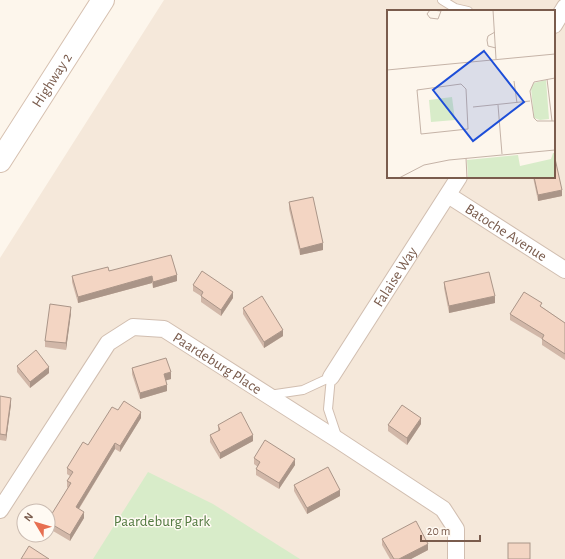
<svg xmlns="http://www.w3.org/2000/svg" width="565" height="559" font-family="'Alegreya Sans',sans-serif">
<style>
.residential{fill:#f5e8da;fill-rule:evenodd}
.green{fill:#d8ecc9}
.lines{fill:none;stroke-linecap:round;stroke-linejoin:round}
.service-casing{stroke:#d1beb0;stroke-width:10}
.minor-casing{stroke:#d1beb0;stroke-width:18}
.secondary-casing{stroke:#d6c0b0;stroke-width:24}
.service{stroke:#fff;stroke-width:8}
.minor{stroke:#fff;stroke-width:16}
.secondary{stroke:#fff;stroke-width:22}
.wall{fill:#d1b7a8}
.shaded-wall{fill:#aa9588}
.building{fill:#f3d5c3;stroke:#aa9588}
.labels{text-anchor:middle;stroke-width:3;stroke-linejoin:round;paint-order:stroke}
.street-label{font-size:15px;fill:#7a5c4d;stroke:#fffaf3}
.park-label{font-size:15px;fill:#537a41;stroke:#fffaf3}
.inset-road{fill:none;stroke:#c5b3a7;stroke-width:1}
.view{fill:#1d4ed8;fill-opacity:0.15;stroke:#1d4ed8;stroke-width:2}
.inset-edge{fill:none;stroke:#7a5c4d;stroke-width:2}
</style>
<rect width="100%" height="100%" fill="#fdf6ec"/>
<path class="residential" d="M164,0H565V559H0V258ZM388,11H554V177H388ZM24,511H48V535H24Z"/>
<path class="green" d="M148,472L213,504L300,559H93Z"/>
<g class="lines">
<g class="service-casing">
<g id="service">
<path d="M442,0L455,8L468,11"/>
<path d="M331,377L328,409L338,439"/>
<path d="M269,395L303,390L331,377"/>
</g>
</g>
<g class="minor-casing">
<g id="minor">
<path d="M554,25L565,7"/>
<path id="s1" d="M448,195L565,270"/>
<path id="s2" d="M331,377L459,177"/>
<path id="s3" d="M0,510L108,343L133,327L164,329L338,440L443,509L456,529V559"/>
</g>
</g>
<g class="secondary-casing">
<g id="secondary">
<path id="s4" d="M0,161L103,0"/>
</g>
</g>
<use href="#service" class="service"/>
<use href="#minor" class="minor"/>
<use href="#secondary" class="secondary"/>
</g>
<g class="wall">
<path d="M533,177H554L562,196L538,201Z"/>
<path d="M289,202L323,250L300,255L289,209Z"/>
<path d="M109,271L177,281L153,288L152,283L78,303L72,282V276Z"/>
<path d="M444,282L495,303L449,313L444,288Z"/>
<path d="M193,285L233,298L221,316L201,302V296L193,291Z"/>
<path d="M542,307L565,323V360L542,345V339L510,320V314Z"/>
<path d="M243,308L283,336L264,348L243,314Z"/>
<path d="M71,313L66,350L45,347V341Z"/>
<path d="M17,366L49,373L30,388L17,372Z"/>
<path d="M132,368L171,379L165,380L167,391L140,399L132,374Z"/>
<path d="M0,396L11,404L6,441L0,440Z"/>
<path d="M118,410L141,418L120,452L115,449L79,509L84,518L70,541L48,528V520L68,488L67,487V481L70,476L67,474V468L88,445Z"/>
<path d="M421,424L407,445L388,431V425Z"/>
<path d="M218,425L253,441L220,459L210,442V435L218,431Z"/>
<path d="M254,458L295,465L279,489L256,475V469L258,467L254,464Z"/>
<path d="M294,485L340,496L307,514L294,491Z"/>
<path d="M382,539L428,550L411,559H390L382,545Z"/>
</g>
<g class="shaded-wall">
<path d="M562,190V196L538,201V195Z"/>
<path d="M323,243V250L300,255V249Z"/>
<path d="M177,275V281L153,288V282Z"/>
<path d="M152,276V283L78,303V297Z"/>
<path d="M233,292V298L221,316V310Z"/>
<path d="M495,296V303L449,313V306Z"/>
<path d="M71,307V313L66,350V343Z"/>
<path d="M283,330V336L264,348V342Z"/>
<path d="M49,367V373L30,388V382Z"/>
<path d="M171,372V379L164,381V374Z"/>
<path d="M167,385V391L140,399V393Z"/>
<path d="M11,398V404L6,441V435Z"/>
<path d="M141,412V418L120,452V446Z"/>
<path d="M421,418V424L407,445V438Z"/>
<path d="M253,435V441L220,459V453Z"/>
<path d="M115,443V449L76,513V507Z"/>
<path d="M295,459V465L279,489V483Z"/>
<path d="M340,490V496L307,514V508Z"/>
<path d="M84,512V518L70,541V535Z"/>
<path d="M428,544V550L411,559H399Z"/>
</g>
<g class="building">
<path d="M554,154L562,190L538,195L534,177H554Z"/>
<path d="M313,197L323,243L300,249L289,202Z"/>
<path d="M171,255L177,275L153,282L152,276L78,297L72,276L108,267L109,271Z"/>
<path d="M202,271L233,292L221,310L201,296L203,292L193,285Z"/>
<path d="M489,272L495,296L449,306L444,282Z"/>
<path d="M524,292L542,303L540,306L565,323V354L542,339L544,335L510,314Z"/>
<path d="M262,296L283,330L264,342L243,308Z"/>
<path d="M50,304L71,307L66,343L45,341Z"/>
<path d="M36,350L49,367L30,382L17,366Z"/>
<path d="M166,358L171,372L164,374L167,385L140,393L132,368Z"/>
<path d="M0,396L11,398L6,435L0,434Z"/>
<path d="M124,401L141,412L120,446L115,443L76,507L84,512L70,535L48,522V520L71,483L67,481L73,472L67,468L83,442L88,445L112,407L118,410Z"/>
<path d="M402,405L421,418L407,438L388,425Z"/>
<path d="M241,412L253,435L220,453L210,435L220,430L218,425Z"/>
<path d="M265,440L295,459L279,483L256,469L260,462L254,458Z"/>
<path d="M328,467L340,490L307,508L294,485Z"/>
<path d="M416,521L428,544L399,559H394L382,539Z"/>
<rect x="508" y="543" width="22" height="16"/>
<path d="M29,546L49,559H21Z"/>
</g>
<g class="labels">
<g class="street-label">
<text dy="5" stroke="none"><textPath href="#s4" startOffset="96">Highway 2</textPath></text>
<text dy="5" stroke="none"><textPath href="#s1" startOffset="69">Batoche Avenue</textPath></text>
<text dy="5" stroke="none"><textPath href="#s2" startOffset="119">Falaise Way</textPath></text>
<text dy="5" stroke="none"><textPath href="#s3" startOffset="323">Paardeburg Place</textPath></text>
</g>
<g class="park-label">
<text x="162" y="526">Paardeburg Park</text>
</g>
</g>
<g transform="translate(387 10)">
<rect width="168" height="168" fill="#fdf6ec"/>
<path d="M159,70L162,109L153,110L147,108L144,78L147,73ZM65,87L68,110L44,112L42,90ZM166,143H168V168H81L80,150L131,145L133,156L164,149Z" fill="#d8ecc9"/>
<path class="inset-road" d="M43,0L40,4L43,8L51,9L54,1L45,0M106,0L109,49M108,22L101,26L100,30L101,36L109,38M0,60L168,44M168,68L147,72L143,81L147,108L150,111H168M160,69L165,111M127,71L130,93M74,74L79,79L81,119L34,124L30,80ZM111,95L115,144M86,97L143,91M79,148L80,168M12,168L37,155L62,150L168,140"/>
<path class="view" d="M97,41L137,92L86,131L46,80Z"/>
<rect width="168" height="168" class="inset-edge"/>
</g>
<g transform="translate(36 523) rotate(308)"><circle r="19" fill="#fffaf3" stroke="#cabbb1"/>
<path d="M0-3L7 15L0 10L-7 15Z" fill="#e76f51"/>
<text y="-6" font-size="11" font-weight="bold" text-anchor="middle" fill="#7a5c4d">N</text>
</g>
<path d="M421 535v6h59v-6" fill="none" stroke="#7a5c4d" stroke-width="2"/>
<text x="427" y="535" font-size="12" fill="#7a5c4d" stroke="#fffaf3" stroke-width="3" paint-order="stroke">20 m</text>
</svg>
